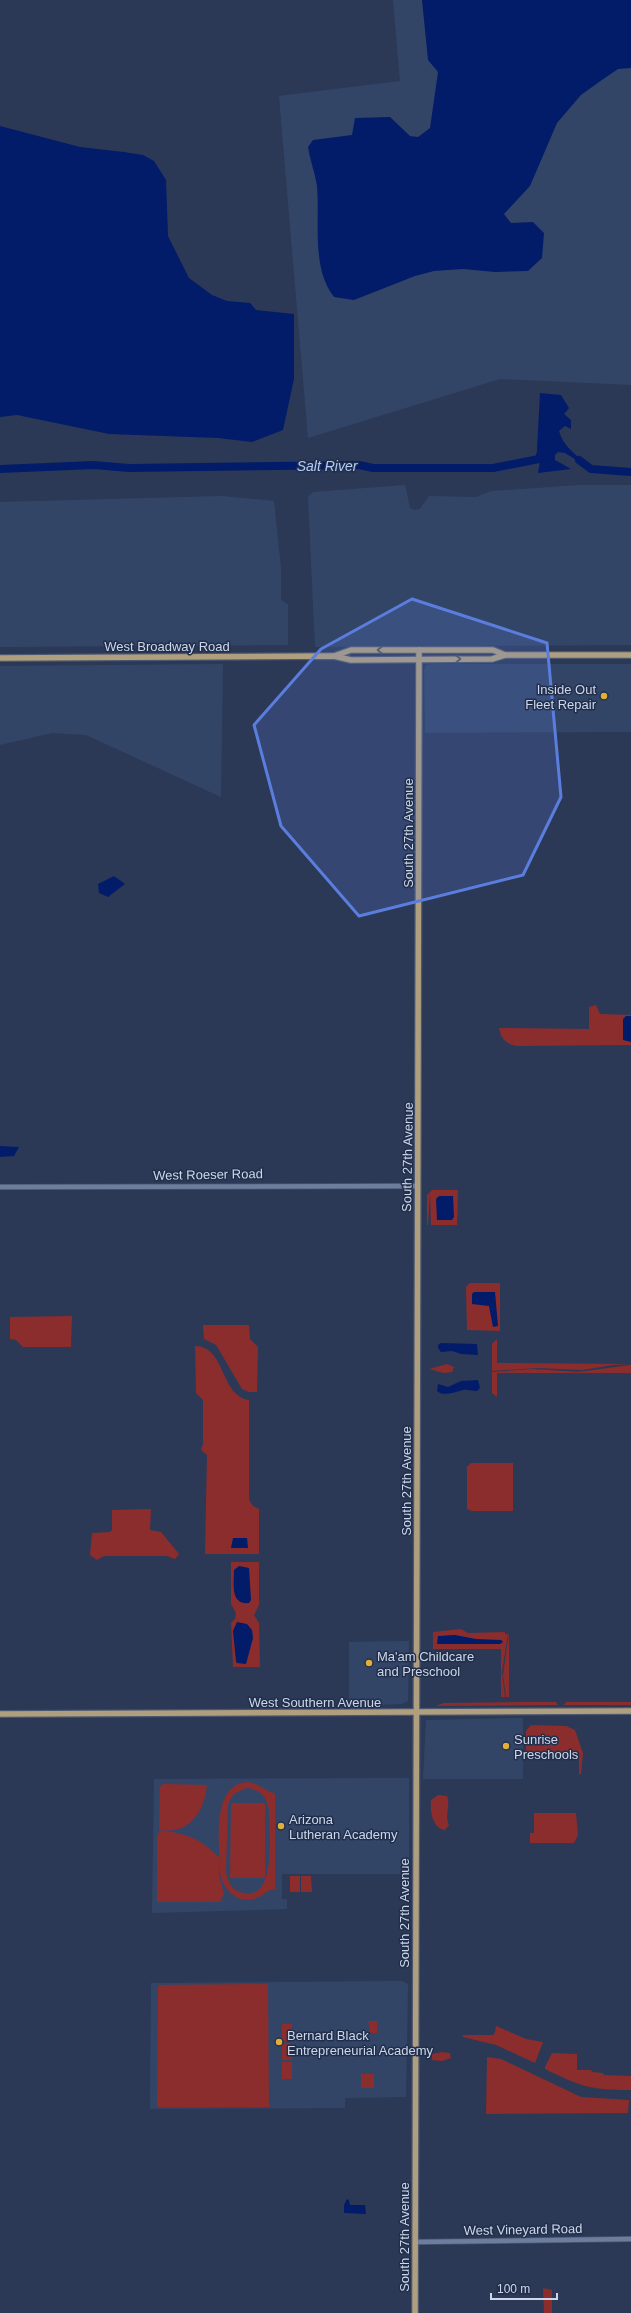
<svg xmlns="http://www.w3.org/2000/svg" width="631" height="2313" font-family="Helvetica,sans-serif">
<style>
.built{fill:#334567}
.green{fill:#8b2d2d;fill-rule:evenodd}
.water{fill:#021c69}
.lines{fill:none;stroke-linecap:round;stroke-linejoin:round}
.river{stroke:#021c69;stroke-width:8}
.minor-casing{stroke:#4b576f;stroke-width:6}
.major-casing{stroke:#4b576f;stroke-width:8}
.minor{stroke:#6c7d9e;stroke-width:4.5}
.major{stroke:#b09f7e;stroke-width:5.5}
.oneway{stroke:#53565e}
.marked{fill:#5b7ede;fill-opacity:0.2;stroke:#5b7ede;stroke-width:3;stroke-linejoin:round}
.poi-dot{fill:#e3ae35;stroke:#212f4c;stroke-width:1.5}
.labels{text-anchor:middle;stroke-width:3;stroke-linejoin:round;paint-order:stroke}
.street-label{font-size:13px;fill:#cdd7e9;stroke:#212f4c}
.poi-label{font-size:13px;fill:#cdd7e9;stroke:#212f4c;text-anchor:start}
.water-label{font-size:14px;font-style:italic;fill:#b3caf6;stroke:#212f4c}
</style>
<rect width="100%" height="100%" fill="#2b3957"/>
<g class="built">
<path d="M393,0H631V385L500,379L308,438L279,96L400,81Z"/>
<path d="M405,485L410,508L414,510L420,509L429,496L476,497L492,491L579,485H631V645L315,647L308,497L313,492Z"/>
<path d="M222,496L274,501L281,569V600L288,604V645L0,647V502Z"/>
<path d="M223,664L221,797L86,735L52,733L0,745V666Z"/>
<path d="M430,664H631V732L425,733L424,670L426,665Z"/>
<path d="M409,1641L408,1701L402,1704L349,1706V1642Z"/>
<path d="M523,1718V1779H423L426,1720Z"/>
<path d="M409,1778V1874H282V1899H287V1909L152,1913L154,1779Z"/>
<path d="M402,1981L408,1984L406,2097L345,2098V2108L150,2109L151,1983Z"/>
</g>
<g class="green">
<path d="M596,1005L600,1014L631,1015V1045L517,1046C506,1044 501,1039 499,1028L589,1029V1007Z"/>
<path d="M432,1190H458L457,1225H431L430,1193L428,1225H427V1195Z"/>
<path d="M470,1283H500V1331L467,1330L466,1287Z"/>
<path d="M72,1316L71,1347H23L16,1340L10,1339V1317Z"/>
<path d="M203,1325H249L250,1339L258,1347L257,1392H249L242,1389L216,1345L204,1339Z"/>
<path d="M497,1339V1363L631,1364L613,1365L582,1370L538,1368L492,1371V1344Z"/>
<path d="M195,1346C226,1346 220,1396 249,1400V1500L253,1506L259,1509V1554H205L207,1455L201,1450L203,1444V1400L196,1393Z"/>
<path d="M447,1364L454,1367L452,1372L444,1373L429,1369Z"/>
<path d="M631,1365V1373H497V1397L492,1393V1372L533,1369L578,1372Z"/>
<path d="M471,1463H513V1511H472L467,1509V1467Z"/>
<path d="M151,1509L150,1530L161,1532L179,1554L175,1559L167,1556H104L97,1560L90,1555L92,1533L110,1532L112,1530V1510Z"/>
<path d="M231,1562H259V1605L254,1615L259,1623L260,1667H233L231,1623L235,1619L236,1613L231,1604Z"/>
<path d="M461,1629L468,1633L505,1632V1634H508L502,1672L505,1697H501V1649H433V1632Z"/>
<path d="M509,1632V1697H506L503,1675Z"/>
<path d="M524,1702H556L558,1705L435,1706L444,1703Z"/>
<path d="M566,1702H631V1705H564Z"/>
<path d="M531,1725L566,1726L575,1730L583,1753L581,1774H579V1759L570,1758L558,1752L526,1753V1731Z"/>
<path d="M246,1782C260,1783 267,1793 275,1793V1889C267,1890 265,1894 259,1897C240,1906 223,1891 220,1873C220,1846 210,1787 246,1782ZM246,1788C260,1789 267,1797 269,1810C269,1830 278,1906 240,1892C231,1889 228,1881 226,1872L228,1804L234,1794Z"/>
<path d="M163,1784L207,1785C205,1803 198,1822 179,1829C174,1831 168,1830 163,1830C191,1836 198,1837 220,1858L219,1875L224,1894L220,1902H157V1834L162,1830H159L160,1787Z"/>
<path d="M438,1795L447,1796C451,1805 444,1816 449,1825L445,1830C432,1828 430,1811 431,1800Z"/>
<path d="M231,1803H265V1878H230Z"/>
<path d="M534,1813H576L578,1835L574,1843H530V1833H534Z"/>
<rect x="290" y="1876" width="10" height="16"/>
<path d="M301,1876H311L312,1892H301Z"/>
<path d="M268,1984L269,2107H157L158,1985Z"/>
<path d="M368,2021H377V2034L368,2032L370,2028Z"/>
<rect x="282" y="2024" width="10" height="17"/>
<path d="M496,2026L526,2039L543,2042L535,2063L496,2045L463,2037V2035H493L495,2032Z"/>
<rect x="282" y="2043" width="10" height="17"/>
<path d="M442,2052L450,2053L451,2058L442,2061L432,2060V2054Z"/>
<path d="M552,2053L577,2054V2070H591L592,2072L603,2073L604,2075L631,2076V2090C590,2090 582,2087 545,2069V2067Z"/>
<path d="M487,2057L501,2059L581,2097L629,2100L628,2113L486,2114Z"/>
<rect x="282" y="2062" width="10" height="17"/>
<rect x="361" y="2074" width="13" height="14"/>
<path d="M543,2288L552,2290V2313H544Z"/>
</g>
<g class="water">
<path d="M422,0H631V68L618,69L599,82L581,95L557,123L530,186L504,214L511,223L533,222L544,233L542,258L528,271L495,272L463,269L434,271L415,276L354,300L334,297C311,268 320,221 317,186C315,173 310,160 308,147L313,140L352,135L355,118L390,117L410,136L418,137L430,128L438,72L428,60Z"/>
<path d="M0,126L80,147L124,152L143,155L154,161L166,180L168,236L189,278L212,295L227,301L250,303L256,310L294,314V379L283,430L252,442L218,438L109,434L17,415L0,417Z"/>
<path d="M540,393L561,395L569,408L564,414L571,420V429L565,426L559,431C563,446 576,455 587,464L586,466L565,453L558,452L555,455V460L571,469L538,473L540,461L537,449Z"/>
<path d="M114,876L125,884L108,897L99,893L98,884Z"/>
<path d="M626,1016H631V1042L623,1040V1019Z"/>
<path d="M0,1146L19,1147L14,1156L0,1157Z"/>
<path d="M439,1196H453L454,1217L452,1220H437L436,1199Z"/>
<path d="M474,1292H495L498,1326L493,1327L489,1306L472,1304V1294Z"/>
<path d="M441,1343L477,1344L478,1355L461,1354L452,1351L441,1352L438,1348V1345Z"/>
<path d="M478,1380L480,1388L477,1391C472,1391 467,1389 463,1390C455,1392 443,1397 437,1391L438,1384L448,1387L461,1381Z"/>
<path d="M233,1538H247L248,1548H231Z"/>
<path d="M239,1566L249,1568L251,1600L249,1603C230,1605 234,1584 234,1570Z"/>
<path d="M237,1622L247,1624L252,1630L253,1638L246,1664L237,1663L236,1661L233,1631Z"/>
<path d="M455,1635L476,1639L501,1640L503,1642L500,1644H437L438,1636Z"/>
<path d="M347,2199L349,2200L350,2205H365L366,2214L344,2213V2205Z"/>
</g>
<g class="lines">
<g class="river">
<path d="M579,460L591,469L631,472"/>
<path d="M0,469L94,465L129,468L359,465L373,468H493L539,459L542,448"/>
</g>
<g class="minor-casing">
<g id="minor">
<path d="M0,1187L417,1186"/>
<path d="M415,2242L631,2239"/>
</g>
</g>
<g class="major-casing">
<g id="major">
<path d="M334,656L351,650H493L505,655"/>
<path d="M0,658L334,656L351,660L492,659L505,655H631"/>
<path d="M0,1714L631,1711"/>
<path d="M415,2313L419,650"/>
</g>
</g>
<use href="#minor" class="minor"/>
<use href="#major" class="major"/>
</g>
<defs><path id="oneway-chevron" d="M-2-3.5L2.5 0L-2 3.5" fill="none" stroke-width="1.6" stroke-linecap="round" stroke-linejoin="round"/></defs>
<g class="oneway">
<use href="#oneway-chevron" transform="translate(380 650) rotate(180)"/>
<use href="#oneway-chevron" transform="translate(458 659)"/>
</g>
<path class="marked" d="M412,599L547,643L561,797L523,875L359,916L281,826L254,725L321,649Z"/>
<g class="poi-dot">
<circle cx="604" cy="696" r="4"/>
<circle cx="369" cy="1663" r="4"/>
<circle cx="506" cy="1746" r="4"/>
<circle cx="281" cy="1826" r="4"/>
<circle cx="279" cy="2042" r="4"/>
</g>
<g class="labels">
<g class="street-label">
<text x="167" y="651">West Broadway Road</text>
<text transform="translate(408 833) rotate(-90)" y="5">South 27th Avenue</text>
<text transform="translate(407 1157) rotate(-89)" y="5">South 27th Avenue</text>
<text transform="translate(208 1174) rotate(-1)" y="5">West Roeser Road</text>
<text transform="translate(406 1481) rotate(-90)" y="5">South 27th Avenue</text>
<text x="315" y="1707">West Southern Avenue</text>
<text transform="translate(404 1913) rotate(-90)" y="5">South 27th Avenue</text>
<text transform="translate(523 2229) rotate(-1)" y="5">West Vineyard Road</text>
<text transform="translate(404 2237) rotate(-90)" y="5">South 27th Avenue</text>
</g>
<g class="poi-label">
<text x="596" y="694" text-anchor="end">Inside Out<tspan x="596" dy="15">Fleet Repair</tspan></text>
<text x="377" y="1661">Ma'am Childcare<tspan x="377" dy="15">and Preschool</tspan></text>
<text x="514" y="1744">Sunrise<tspan x="514" dy="15">Preschools</tspan></text>
<text x="289" y="1824">Arizona<tspan x="289" dy="15">Lutheran Academy</tspan></text>
<text x="287" y="2040">Bernard Black<tspan x="287" dy="15">Entrepreneurial Academy</tspan></text>
</g>
<g class="water-label">
<text x="327" y="471">Salt River</text>
</g>
</g>
<path d="M491 2293v6h66v-6" fill="none" stroke="#cdd7e9" stroke-width="2"/>
<text x="497" y="2293" font-size="12" fill="#cdd7e9" stroke="#212f4c" stroke-width="3" paint-order="stroke">100 m</text>
</svg>
